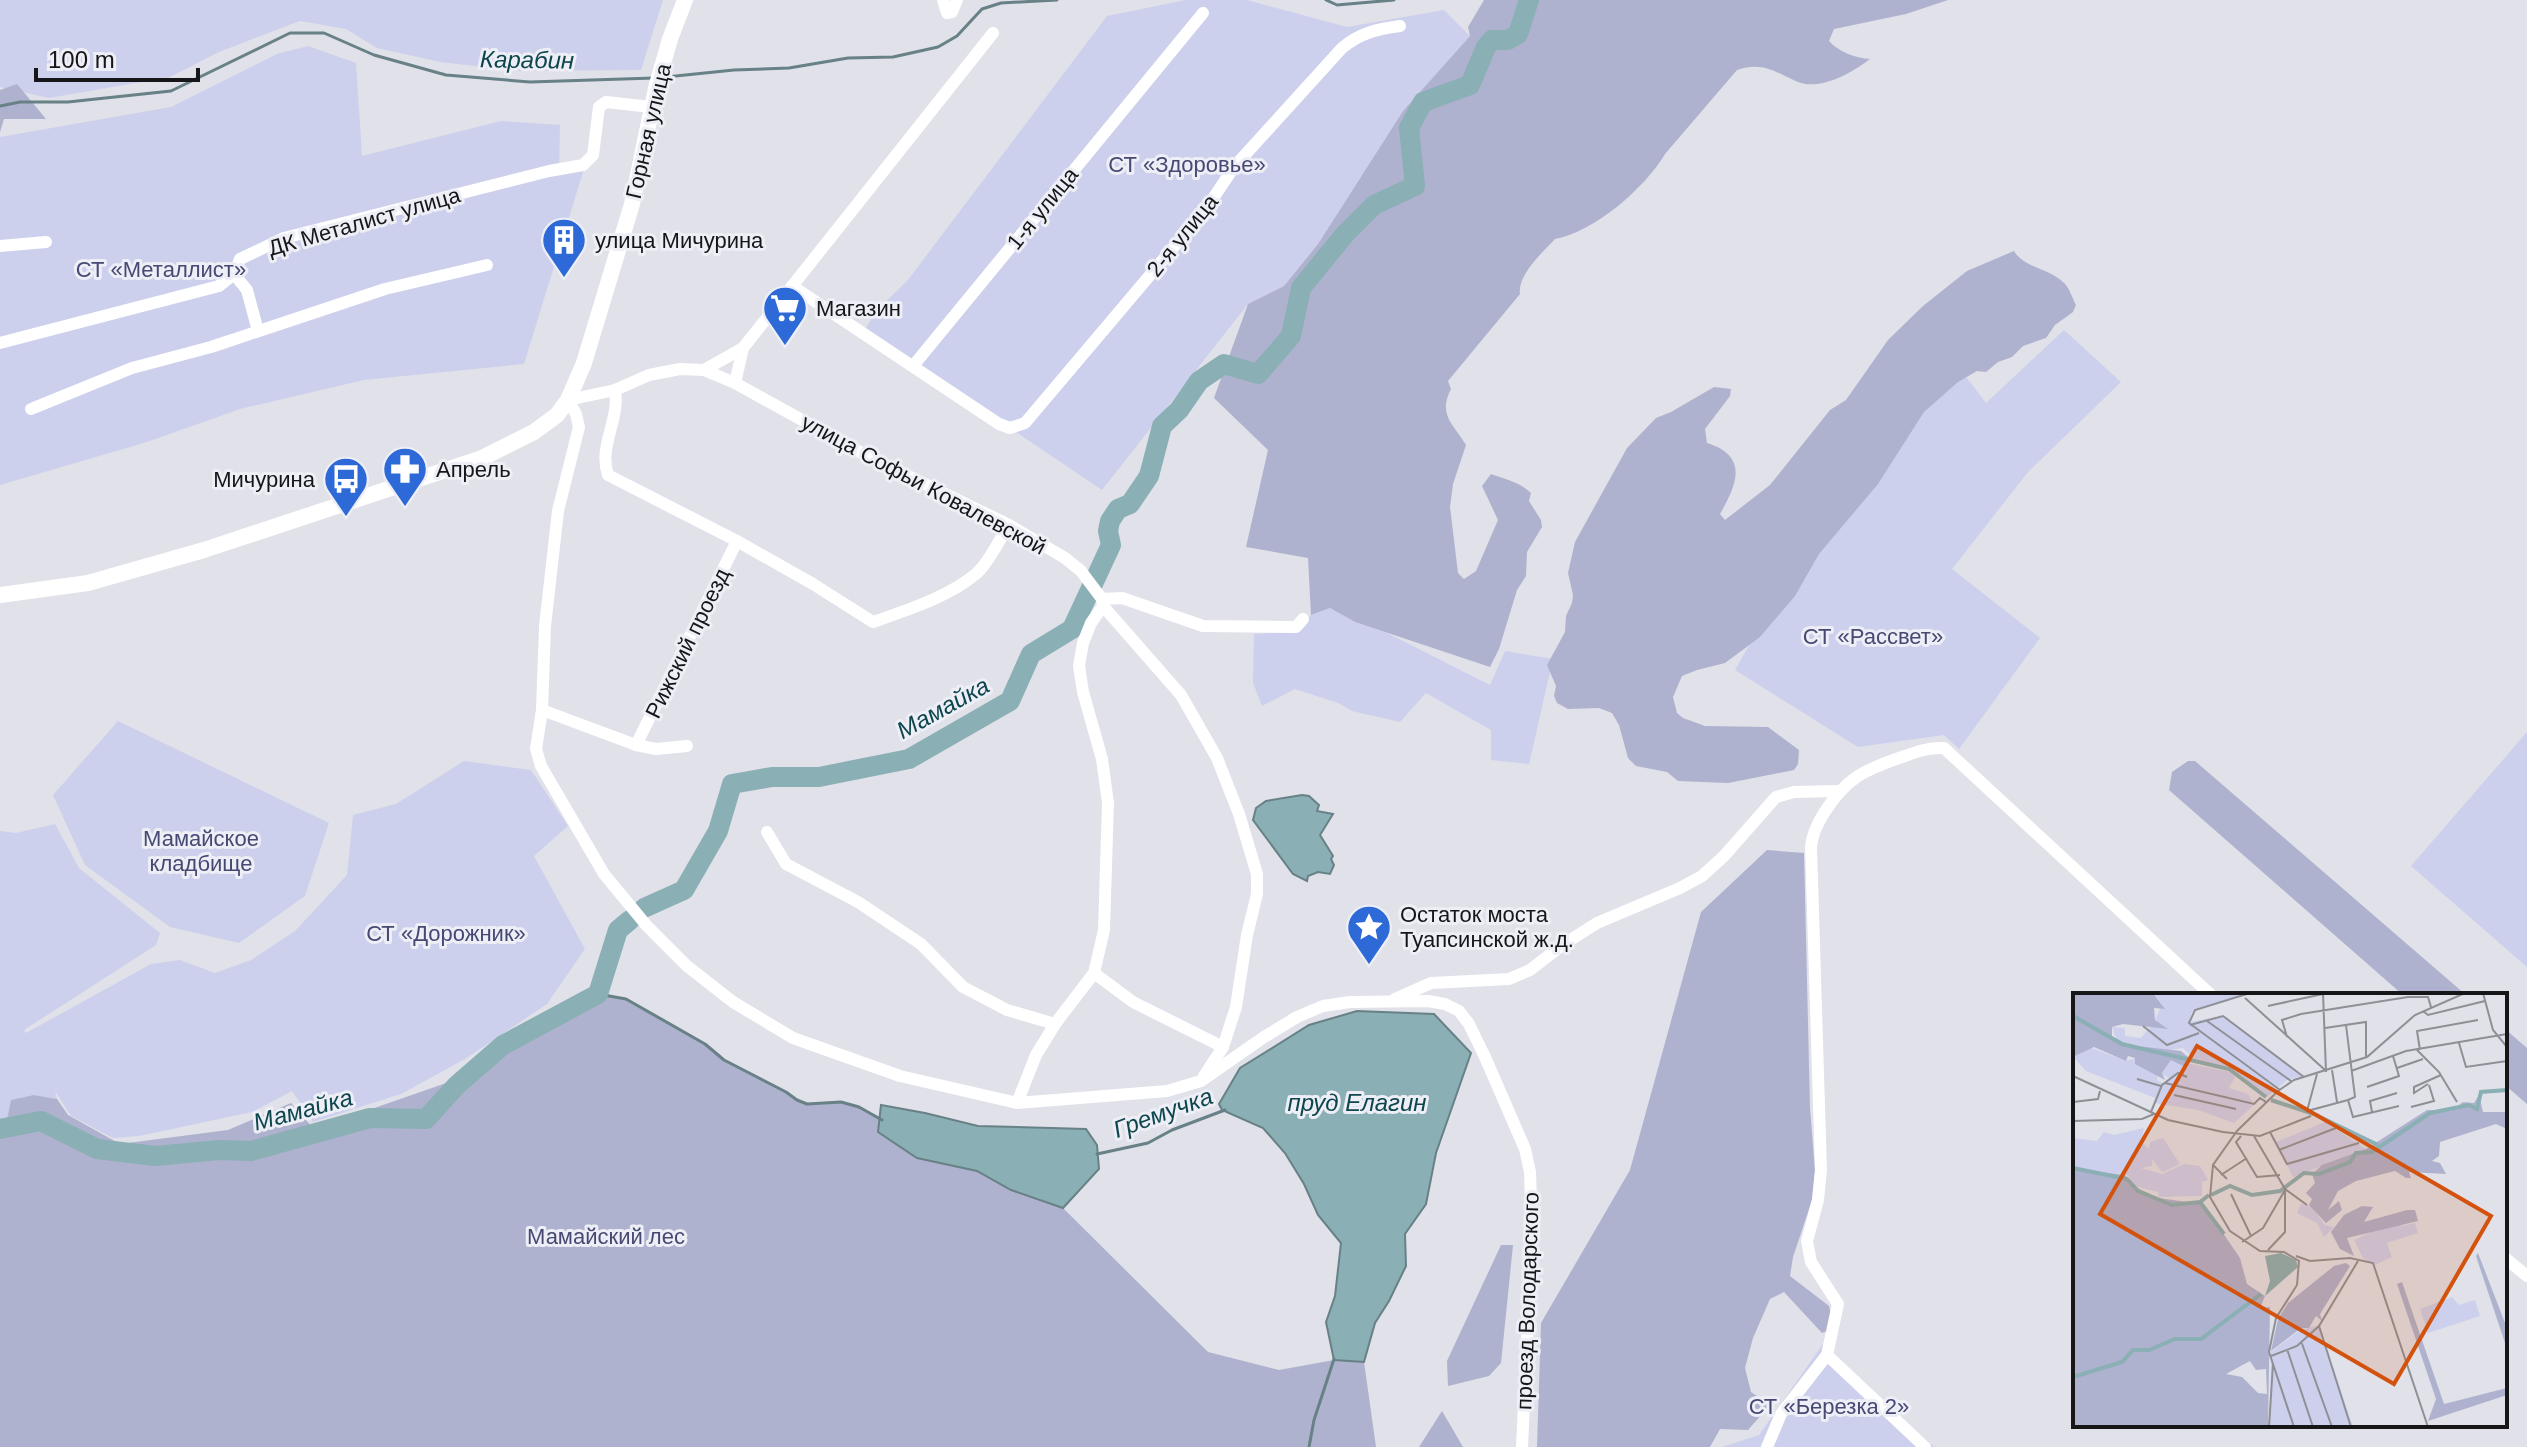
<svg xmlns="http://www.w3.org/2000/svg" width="2527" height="1447" font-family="Arial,sans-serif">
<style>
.green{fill:#cdd0ec}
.forest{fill:#aeb2ce}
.water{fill:#8aafb4;stroke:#678186;stroke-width:2}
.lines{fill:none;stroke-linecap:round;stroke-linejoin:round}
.stream{stroke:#678186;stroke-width:3}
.river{stroke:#8aafb4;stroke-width:20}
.minor{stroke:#fff;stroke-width:12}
.tertiary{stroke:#fff;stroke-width:16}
.labels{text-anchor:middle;stroke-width:6;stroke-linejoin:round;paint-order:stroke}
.street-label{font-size:22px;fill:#161619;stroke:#edeef6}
.park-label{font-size:22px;fill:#464973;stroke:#edeef6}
.poi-label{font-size:22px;fill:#161619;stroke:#edeef6;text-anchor:start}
.water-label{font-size:24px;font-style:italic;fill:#0e464e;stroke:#edeef6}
.inset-river{fill:none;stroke:#8aafb4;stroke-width:4}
.inset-road{fill:none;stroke:#8f9096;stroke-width:2}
.view{fill:#d3520d;fill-opacity:0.15;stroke:#d3520d;stroke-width:4}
.inset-edge{fill:none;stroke:#161619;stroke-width:4}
</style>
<rect width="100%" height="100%" fill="#e0e1e9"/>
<g class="green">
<path d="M0,0H663L641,70L520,71L440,62L377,48L346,29L300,21L219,52L170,77L49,98L0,87Z"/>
<path d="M1186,0H1247L1347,27L1444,10L1470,36L1403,111L1318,244L1284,286L1248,304L1102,490L865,330L876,311L908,280L1107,16Z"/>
<path d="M308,46L356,63L362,156L501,121L560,125L559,173L584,169L524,364L364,380L240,409L147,442L0,485V137L171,107L277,54Z"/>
<path d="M2064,330L2121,382L2028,472L1952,569L2040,638L1959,749L1944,735L1858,747L1735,670L1781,589L1955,362L1986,403Z"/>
<path d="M1330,608L1355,622L1387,633L1490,685L1505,651L1553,659L1529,764L1491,760V730L1426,693L1400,722L1352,711L1338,703L1295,689L1262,706L1253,683L1254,634L1293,632L1311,615Z"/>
<path d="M118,721L329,823L305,896L239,943L170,927L85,865L53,795Z"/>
<path d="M2527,732V967L2411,866Z"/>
<path d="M464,761L531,770L568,826L534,856L585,949L547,1004L465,1059L401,1094L313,1122L292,1091L252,1112L139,1136L113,1138L71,1116L55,1091L57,1099L34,1095L7,1120L0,1122V831L16,833L55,824L79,868L160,933L156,945L24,1030L26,1033L151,964L180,960L215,973L251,960L295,931L347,875L353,815L396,804Z"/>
<path d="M1823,1344L1934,1447H1722L1759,1435Z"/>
</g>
<g class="forest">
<path d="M1484,0H1948L1906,14L1834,29L1829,41C1839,52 1855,58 1870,59C1853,72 1821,91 1798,82C1775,72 1763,61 1737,70L1665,154C1645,188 1594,232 1555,239C1543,252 1517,275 1520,294L1448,381L1451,389C1438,414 1452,423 1466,445L1453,484L1450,507L1458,573L1464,579L1476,571L1498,520L1482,486L1491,474C1506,480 1518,481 1531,493L1529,501L1541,520L1542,527L1527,552L1526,576L1517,590L1499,649L1490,667L1355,622L1330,608L1311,615L1308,558L1246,547L1268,450L1214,398L1248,304L1284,286L1318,244L1403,111L1470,36L1468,27Z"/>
<path d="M17,84L46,119H4L0,132V90Z"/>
<path d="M2014,251C2024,268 2049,268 2063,282C2069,287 2072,297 2076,305L2073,312L2055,325L2046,338L2023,346L2012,357L1998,362L1986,372L1977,371L1958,382L1924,412L1878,484L1819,554L1795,596L1760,637L1725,663L1697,670L1682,676L1673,697L1677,713L1683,718L1705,726L1768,727L1799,750L1798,764L1794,770L1728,783L1678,781L1667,772L1636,766L1628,758L1619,725L1612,713L1599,708L1568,709L1557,703L1554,696L1556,686L1547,665L1565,632L1566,616L1572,603L1573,595L1568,573L1575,542L1627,448L1656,418L1671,412L1714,387L1731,389L1730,396L1705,429L1707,443C1749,456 1737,484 1720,514L1725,520L1770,485L1830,410L1846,400L1888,340L1923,306L1967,271Z"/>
<path d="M2188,761H2195L2466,995H2403L2169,790L2172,772Z"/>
<path d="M1767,850L1804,853L1810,1108L1815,1171L1812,1200L1793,1257L1790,1276L1829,1306L1831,1315L1827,1331L1822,1333L1784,1292L1770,1299L1753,1338L1745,1368L1751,1392L1770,1405L1748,1430L1720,1429L1710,1447H1537L1541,1323L1630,1170L1701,912Z"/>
<path d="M600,995L626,999L705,1044L724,1060L786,1092L797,1100L807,1104L841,1102L859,1107L879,1119L878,1133L917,1158L977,1171L1011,1190L1063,1208L1208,1352L1279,1370L1334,1360L1364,1362L1376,1447H0V1122L7,1120L11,1100L34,1095L57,1099L68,1115L120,1144L228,1130L291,1103L314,1129L452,1081Z"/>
<path d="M2505,1029L2527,1048V1104L2505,1085Z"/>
<path d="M1501,1245H1513L1501,1363L1489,1376L1448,1386L1447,1361Z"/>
<path d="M1442,1411L1463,1447H1419Z"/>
</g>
<g class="water">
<path d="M1302,795L1309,796L1319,805L1317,811L1333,814L1320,835L1333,856L1331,859L1334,865L1330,874L1318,872L1308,876L1307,881L1293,874L1253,820L1256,808L1266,801Z"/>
<path d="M1357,1011L1434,1014L1471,1053L1436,1153L1426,1204L1405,1234L1406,1266L1389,1301L1375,1323L1364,1362L1334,1360L1326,1322L1335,1296L1341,1243L1318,1215L1304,1184L1285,1153L1263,1128L1222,1110L1219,1104L1240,1068L1309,1025Z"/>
<path d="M881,1105L925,1113L978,1126L1086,1129L1097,1145L1099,1169L1063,1208L1011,1190L977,1171L917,1158L878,1132Z"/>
</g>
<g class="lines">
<g class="stream">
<path d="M1326,0L1337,5L1394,0"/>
<path d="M666,77L734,70L789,68L848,58L893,57L938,47L957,36L982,9L1001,3L1057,0"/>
<path d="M0,106L20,102H68L171,91L290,33H324L374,55L446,75L530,82L654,78"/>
<path d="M598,994L626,999L705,1044L724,1060L786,1092L797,1100L807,1104L841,1102L859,1107L882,1120"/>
<path d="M1097,1154L1148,1143L1172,1130L1225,1110"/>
<path d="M1309,1447L1314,1420L1334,1359"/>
</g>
<g class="river">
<path d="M644,908L684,890L718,831L732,784L772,777H819L909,759L1010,701L1031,654L1072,629L1111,545L1108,531L1110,521L1118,509L1130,504L1149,476L1162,426L1179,410L1199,381L1224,364L1258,374L1291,336L1301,288L1345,234L1374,205L1415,186L1409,128L1423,102L1470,85L1486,47L1492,40H1508L1518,34L1529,0"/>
<path d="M0,1129L41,1121L97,1149L155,1156L219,1150L251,1151L370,1118L426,1119L457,1085L503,1045L598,994L618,930L630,920"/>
</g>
<g class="minor">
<path d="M943,0L947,13L952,12L957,0"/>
<path d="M0,246L46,242"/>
<path d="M234,274L247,290L258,331"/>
<path d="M792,286L999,424L1010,428L1025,423L1206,209L1234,167L1342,48C1360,33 1377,29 1400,26"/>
<path d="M0,343L219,286L234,274L240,259L284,238L549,171L583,165L593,155L599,107L606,102L651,107"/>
<path d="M913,366L1203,13"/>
<path d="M704,370L735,383L867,456L1009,525L1065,558L1081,571L1102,599L1122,598L1203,626L1296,627L1303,619"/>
<path d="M735,383L743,348"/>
<path d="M615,390C620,421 598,446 608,475L737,541L813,584L873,622C907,610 949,597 977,573C990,561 999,540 1009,525"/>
<path d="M31,409L132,368L211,347L385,289L487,265"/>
<path d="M1102,599L1103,606L1181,695L1217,758L1239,814L1257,874V894L1247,935L1236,1007L1223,1047L1204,1076"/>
<path d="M542,710L536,749L541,766L604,874L647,926L687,966L733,1002L793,1038L900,1076L1017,1103L1167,1091L1201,1081L1264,1037L1297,1017L1323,1006L1350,1002L1428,1001L1445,1004L1459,1011L1469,1024L1485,1057L1525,1149L1530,1172L1532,1234L1522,1447"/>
<path d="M636,745L737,541"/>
<path d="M687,746L656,749L636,745L542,710L545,626L558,511L579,427L576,414L568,400L615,390L649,375L680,369L704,370L743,348L993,33"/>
<path d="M767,832L786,864L858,902L921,944L963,987L1007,1010L1055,1024"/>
<path d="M1094,973L1133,1002L1223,1047"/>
<path d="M1395,999L1431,983L1509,979L1530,970L1561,946L1597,923L1680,888L1702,876L1724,856L1776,797L1794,792L1838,791"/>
<path d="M1017,1103L1036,1055L1055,1024L1094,973L1104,930L1108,803L1102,759L1083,692L1079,666L1083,643L1091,623L1103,606"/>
<path d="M2505,1258L2527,1276"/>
<path d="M1827,1355L1925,1447"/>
<path d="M1767,1447L1781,1414L1827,1355L1838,1304L1811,1262L1807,1241L1818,1200L1821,1170L1811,847C1812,834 1817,824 1824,813C1846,778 1864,770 1902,757C1916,752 1929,747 1944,748L2211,995"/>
</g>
<path class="tertiary" d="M0,595L88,583L204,550L482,458L534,432L557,415L568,400L584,363L632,204L656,88L670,39L685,0"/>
</g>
<defs>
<g id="building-pin" transform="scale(2.3)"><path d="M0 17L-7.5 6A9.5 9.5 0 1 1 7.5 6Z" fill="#2d69d7" stroke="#edeef6"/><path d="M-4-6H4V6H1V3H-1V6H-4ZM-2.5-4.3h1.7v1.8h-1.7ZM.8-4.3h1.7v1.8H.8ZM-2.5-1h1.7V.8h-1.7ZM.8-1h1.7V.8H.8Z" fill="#fff"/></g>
<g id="supermarket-pin" transform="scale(2.3)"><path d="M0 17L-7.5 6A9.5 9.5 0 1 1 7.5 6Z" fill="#2d69d7" stroke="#edeef6"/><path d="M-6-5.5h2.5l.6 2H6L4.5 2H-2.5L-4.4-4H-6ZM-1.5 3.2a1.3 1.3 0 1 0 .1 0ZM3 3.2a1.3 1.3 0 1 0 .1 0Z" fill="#fff"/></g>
<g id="pharmacy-pin" transform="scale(2.3)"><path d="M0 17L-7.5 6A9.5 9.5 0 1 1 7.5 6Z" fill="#2d69d7" stroke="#edeef6"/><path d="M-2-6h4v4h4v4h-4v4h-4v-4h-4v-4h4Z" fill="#fff"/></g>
<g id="bus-pin" transform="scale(2.3)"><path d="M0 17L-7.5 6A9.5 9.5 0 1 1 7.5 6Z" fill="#2d69d7" stroke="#edeef6"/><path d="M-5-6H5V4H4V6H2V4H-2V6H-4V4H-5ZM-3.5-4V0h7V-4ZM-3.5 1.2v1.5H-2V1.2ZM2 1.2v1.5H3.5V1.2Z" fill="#fff"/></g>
<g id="sight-pin" transform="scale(2.3)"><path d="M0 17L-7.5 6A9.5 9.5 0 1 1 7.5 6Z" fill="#2d69d7" stroke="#edeef6"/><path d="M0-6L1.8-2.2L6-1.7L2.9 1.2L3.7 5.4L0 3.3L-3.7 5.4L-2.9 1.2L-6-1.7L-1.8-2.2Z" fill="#fff"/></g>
</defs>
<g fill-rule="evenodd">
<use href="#building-pin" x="564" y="240"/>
<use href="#supermarket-pin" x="785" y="308"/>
<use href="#pharmacy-pin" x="405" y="469"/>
<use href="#bus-pin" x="346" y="479"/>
<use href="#sight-pin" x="1369" y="927"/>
</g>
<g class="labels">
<g class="street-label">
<text transform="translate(648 131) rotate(-77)" y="8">Горная улица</text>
<text transform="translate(1042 208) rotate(-51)" y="8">1-я улица</text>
<text transform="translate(364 221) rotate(-16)" y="8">ДК Металист улица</text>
<text transform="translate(1182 235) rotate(-51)" y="8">2-я улица</text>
<text transform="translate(924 484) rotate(28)" y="8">улица Софьи Ковалевской</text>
<text transform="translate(687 643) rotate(-64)" y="8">Рижский проезд</text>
<text transform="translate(1527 1301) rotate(-88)" y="8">проезд Володарского</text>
</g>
<g class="park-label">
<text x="1187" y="172">СТ «Здоровье»</text>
<text x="161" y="277">СТ «Металлист»</text>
<text x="1873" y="644">СТ «Рассвет»</text>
<text x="201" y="846">Мамайское<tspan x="201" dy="25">кладбище</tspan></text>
<text x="446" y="941">СТ «Дорожник»</text>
<text x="606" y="1244">Мамайский лес</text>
<text x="1829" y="1414">СТ «Березка 2»</text>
</g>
<g class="poi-label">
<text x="595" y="248">улица Мичурина</text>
<text x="816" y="316">Магазин</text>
<text x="436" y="477">Апрель</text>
<text x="315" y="487" text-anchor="end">Мичурина</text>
<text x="1400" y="922">Остаток моста<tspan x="1400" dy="25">Туапсинской ж.д.</tspan></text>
</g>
<g class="water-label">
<text transform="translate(527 60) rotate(1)" y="8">Карабин</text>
<text transform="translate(943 708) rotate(-29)" y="8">Мамайка</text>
<text x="1357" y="1111">пруд Елагин</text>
<text transform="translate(303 1110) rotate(-15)" y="8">Мамайка</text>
<text transform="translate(1163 1113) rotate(-20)" y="8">Гремучка</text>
</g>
</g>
<g transform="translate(2073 993)">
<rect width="434" height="434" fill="#e0e1e9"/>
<path d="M81,0H176L119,19L116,29L150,23L229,83L214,87L194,104L158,75L123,68L110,55L90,58L44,48L39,34L52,35V43L68,45L82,28L89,11ZM13,53L53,68L63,65L62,71L85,79L84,87L91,91L98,86L89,81L98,67L157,79L162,84L156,95L175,101L181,112L161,130L125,117L82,110V105L13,78L1,65ZM252,129L293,156L220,184L203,149ZM71,135L68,149L76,156L77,149L90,145L107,171L89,179L79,166V173L68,175L89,181L111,171L127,173L135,187L129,189V203L86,204L85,199L61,193L55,182L0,175V145L24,148L31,139L41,142ZM228,211L238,213L252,232L261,234L251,244L244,230L224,220ZM328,226L329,233L342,230L345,240L314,250L319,264L302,272L290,265L281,247ZM379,304L386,312L402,307L407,323L355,340L347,316ZM246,332L280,434H197L198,359L227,337Z" fill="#cdd0ec"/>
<path d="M0,0H80L92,16L81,15L82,27L95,36L50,31L39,34V43L55,52L108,58L122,70L117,67L112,74L98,67L89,80L92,87L62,71V65L55,63L53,68L21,54L2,63ZM406,102L410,119H434V136L423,131L367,149L366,163L359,168L367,170L373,181L336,179L338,185H333L322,178L283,188L265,198L255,217L266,208L269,217L253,230L236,212L239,206L233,200L242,190L239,181L249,172L293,156L354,117L378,118L390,109L401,110ZM0,175L52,182L62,194L85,205L130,211L167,265L174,291L192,303L187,315L197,314L195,434H0ZM177,368L183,377L193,376L194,401L185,400L169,384L153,381ZM289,213L300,214L291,229L334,217H342L345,228L274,245L281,263L267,256L258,239L271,222ZM405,260L434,335V356L403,263ZM273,270L277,273L247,321L249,328L243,323L236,335H228L198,358L205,326L215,310L261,273ZM329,289L371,411L434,395V402L355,428L363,406L324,291Z" fill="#aeb2ce" fill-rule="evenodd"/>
<path d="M208,260L223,267L225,274L192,303L197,288L192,263Z" fill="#8aafb4"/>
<path class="inset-river" d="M0,23L49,51L156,76L193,104M198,107L241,121L305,152M0,175L54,186L65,198L99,212L127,209L136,202M138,202L157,193L179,202L207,198L231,180L246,181L277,169L283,160L299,159L357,120L396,112L404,116L408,99L434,97M127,209L151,241M0,384L49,369L60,357H76L102,346H128L188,301"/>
<path class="inset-road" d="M177,0L122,17L116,30L207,97M250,0L253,79M410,0L420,37L434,54M172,5L252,77M195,13L250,1M350,18L355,22L412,8M134,28L218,88M117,32L150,23L231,84M273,32L282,104L275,107M70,33L94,52L126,40M252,35L293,29V65M214,44L209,27L228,21L335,4H355L358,14M386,50L393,74L434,68M344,57L366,79L384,109M347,57L344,38L405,27M324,75L350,66M259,77L264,109M278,78L333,58L434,41M244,81L234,118L275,107M0,83L95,127L150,139L187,143L238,123M64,86L88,93M92,90L181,111L187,105L193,109M355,91L341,100V94L368,82M294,94L326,83L320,63M101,102L163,116M275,107L280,124L326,113M0,109L25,106L27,98M338,114L361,108L356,92M78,119L89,92L105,80L114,84M299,119L297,108L324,100M0,128L69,126L81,121M197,139L214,171L286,150M168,143L163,149L184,184L207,182M181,143L212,196L234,212M206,157L263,135M140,172L137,204L157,238L187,258L211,259L226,268L224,292L203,325L196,359L221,434M148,182L174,165M154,186L140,172L164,138L205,98L221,87L294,64L342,22L392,0M158,201L178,243M169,249L190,235L212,197M195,257L212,239V196M223,263L237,268L277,265L300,270L355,434M246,333L278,434M228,348L259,434M214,356L240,434M198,363L224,353L246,333L285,268M196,434L200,371"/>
<path class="view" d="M124,53L418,223L321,391L27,221Z"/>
<rect width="434" height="434" class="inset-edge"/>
</g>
<path d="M36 68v12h162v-12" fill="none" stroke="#161619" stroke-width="4"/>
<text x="48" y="68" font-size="24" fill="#161619" stroke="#edeef6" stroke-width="6" paint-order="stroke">100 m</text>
</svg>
